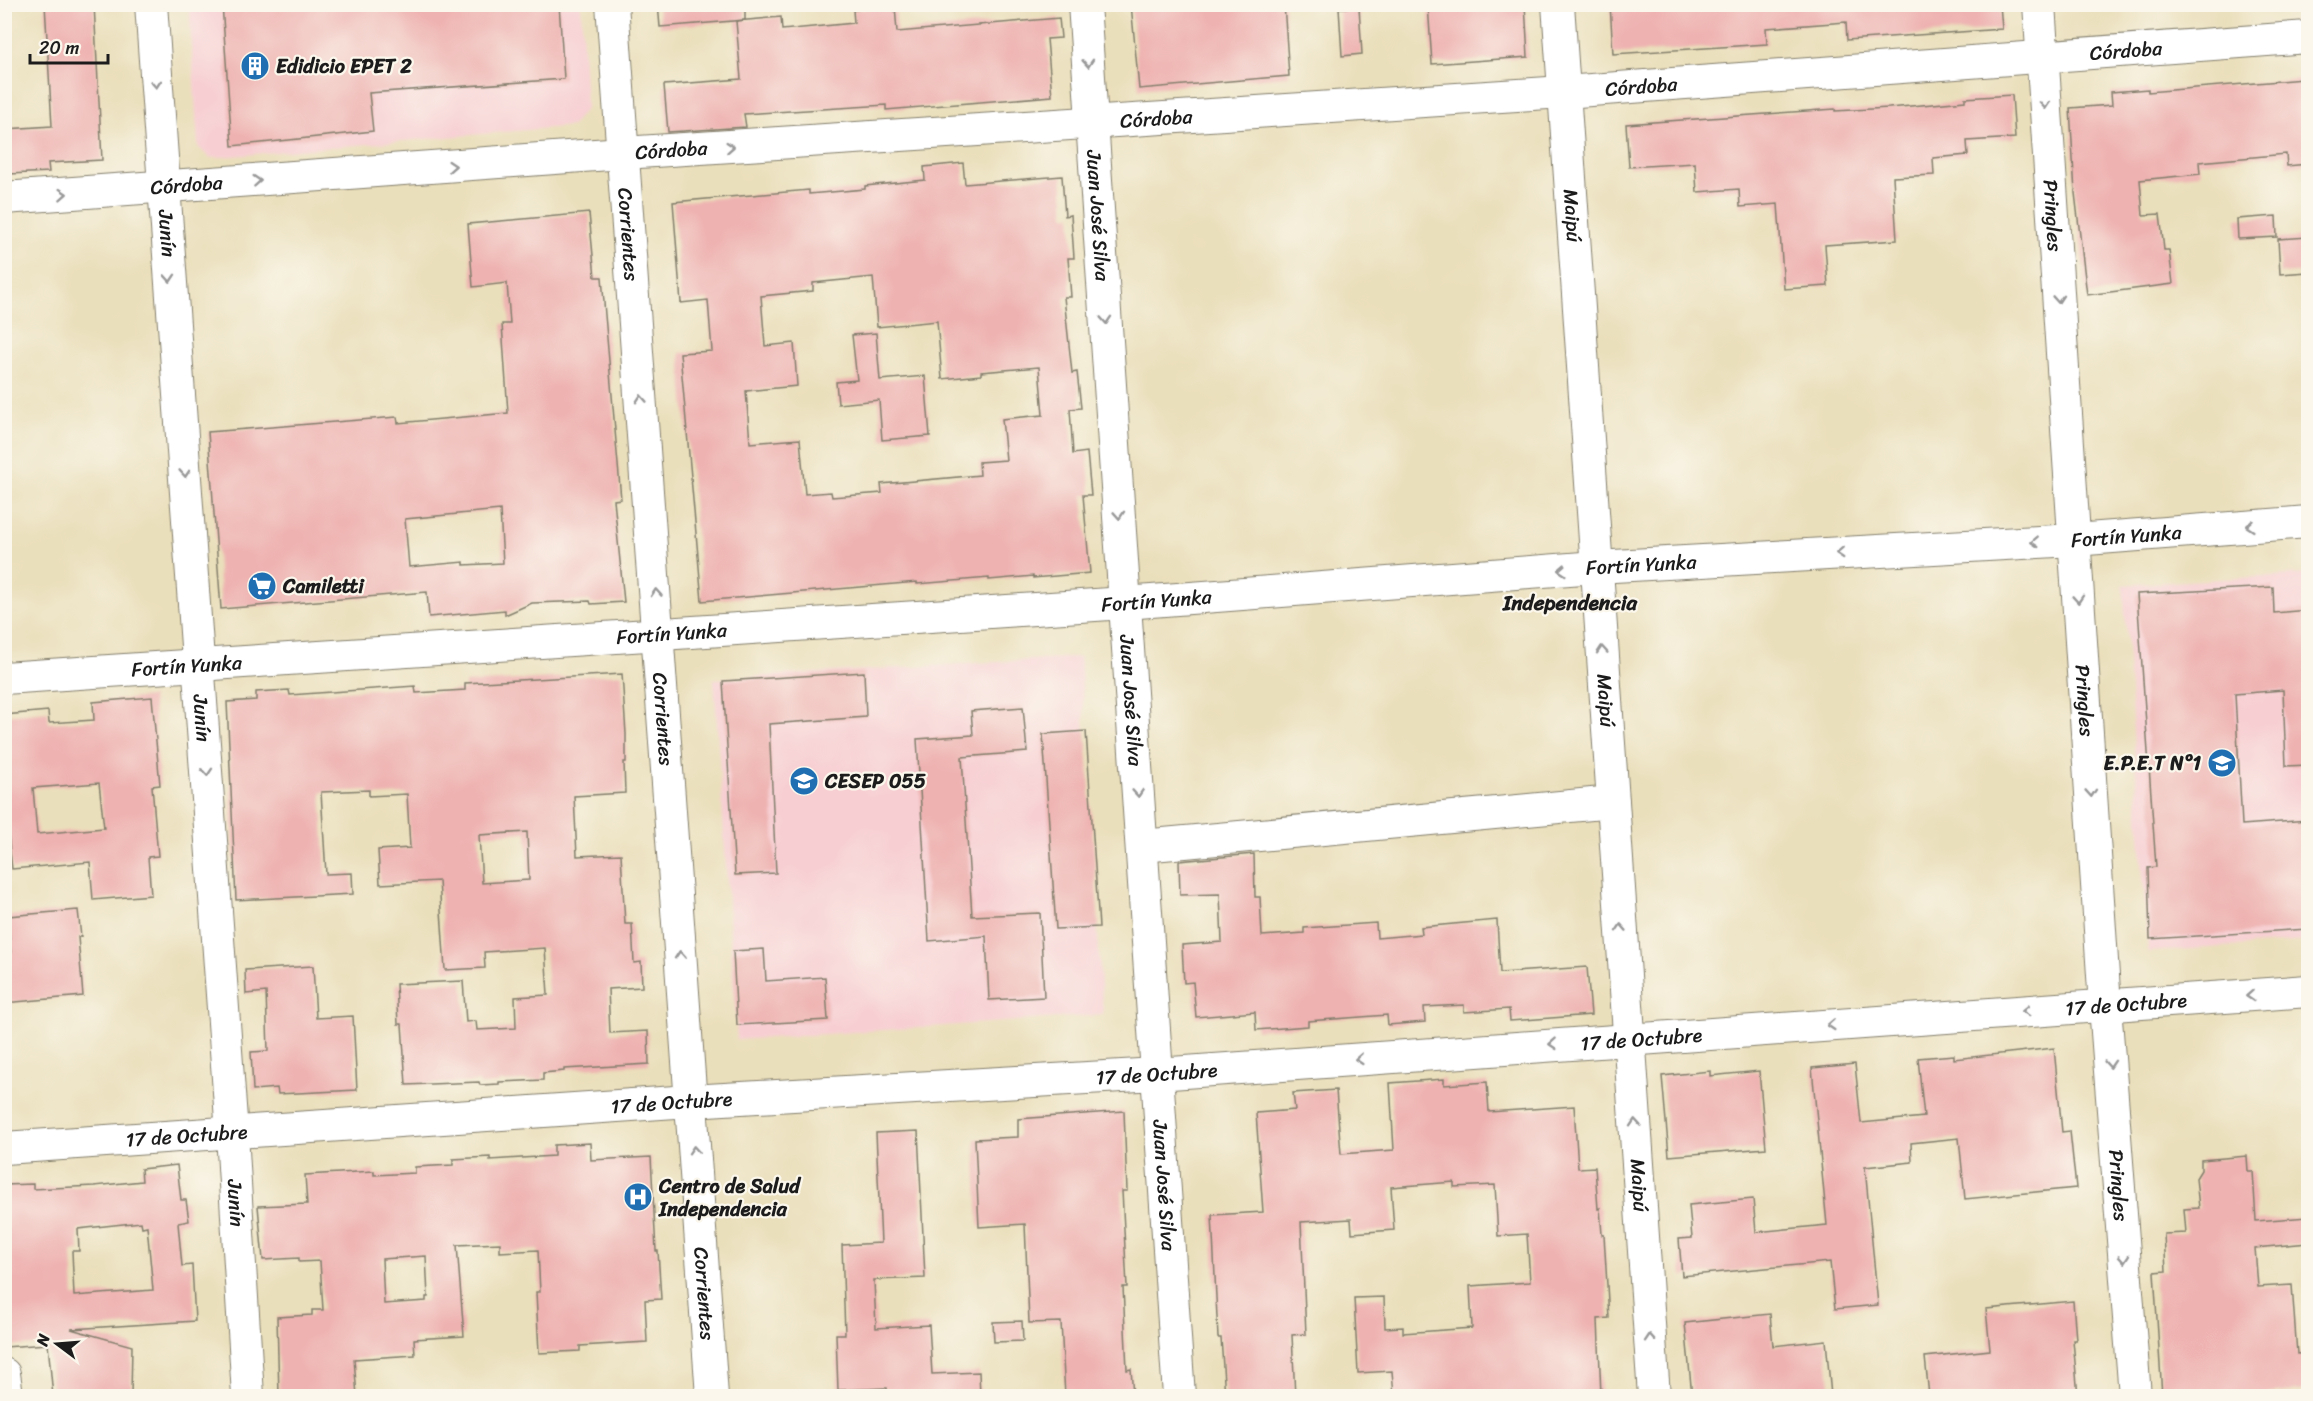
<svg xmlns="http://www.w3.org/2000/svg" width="2313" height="1401" font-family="Sriracha,sans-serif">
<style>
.built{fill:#f7cfd3}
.building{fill:#eeb2b1;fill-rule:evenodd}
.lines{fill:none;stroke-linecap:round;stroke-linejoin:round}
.minor-casing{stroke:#837e6c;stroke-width:34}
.minor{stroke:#fff;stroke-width:32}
.oneway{stroke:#999}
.labels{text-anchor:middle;stroke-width:4.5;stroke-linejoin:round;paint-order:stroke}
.street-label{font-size:20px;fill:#1c1c1c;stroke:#fbf7ec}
.poi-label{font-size:20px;font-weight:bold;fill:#1c1c1c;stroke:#fbf7ec;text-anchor:start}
.neighbourhood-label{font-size:21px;font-weight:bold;fill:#1c1c1c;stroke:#fbf7ec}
</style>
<rect width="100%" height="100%" fill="#fbf7ec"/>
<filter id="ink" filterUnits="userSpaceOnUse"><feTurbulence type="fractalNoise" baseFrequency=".0167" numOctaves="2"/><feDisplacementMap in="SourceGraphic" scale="12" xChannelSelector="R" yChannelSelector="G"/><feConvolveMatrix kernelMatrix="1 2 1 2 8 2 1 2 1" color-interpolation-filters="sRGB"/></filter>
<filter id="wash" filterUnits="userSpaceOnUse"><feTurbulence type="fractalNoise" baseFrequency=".008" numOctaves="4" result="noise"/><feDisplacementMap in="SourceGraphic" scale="24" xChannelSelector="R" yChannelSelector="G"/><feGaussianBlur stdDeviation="1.35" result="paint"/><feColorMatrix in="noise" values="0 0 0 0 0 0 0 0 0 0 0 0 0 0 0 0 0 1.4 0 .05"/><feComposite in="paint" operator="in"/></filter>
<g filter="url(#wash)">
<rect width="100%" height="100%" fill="#eadfbb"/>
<g class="built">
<path d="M189,5H581L586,108L572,126L210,158L198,147Z"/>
<path d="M2308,574V941L2148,952L2123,585Z"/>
<path d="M1080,657L1103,1015L737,1040L714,679Z"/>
</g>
<g id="blocks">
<g class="building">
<path d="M45,4H94L102,160L48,163L49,172L9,174L6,129L52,126Z"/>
<path d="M222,4H559L564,79L369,93L373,131L232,146Z"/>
<path d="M658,4H745V20L660,27Z"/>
<path d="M1131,4H1284L1289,76L1139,89Z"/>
<path d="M1428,4H1525L1528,57L1432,64Z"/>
<path d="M1610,4H2000L2002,29L1847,40L1846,22L1766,28L1767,44L1613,54Z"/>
<path d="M895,6L897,32L1059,18L1061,38L1047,39L1052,96L886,110V105L744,114L746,127L668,132L664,85L741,79L736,21L781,17L782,30L854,23L853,10Z"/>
<path d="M1359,7L1362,54L1342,56L1339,8Z"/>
<path d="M2303,79L2305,104H2308V164L2287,166L2286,154L2199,162L2200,174L2140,180L2143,215L2160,214L2164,250H2169L2173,284L2087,295L2075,193L2070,108L2112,105L2111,92L2148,89V92Z"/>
<path d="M2012,95L2015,138L1967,141L1968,155L1933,158L1934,175L1893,177L1897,240L1825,245L1828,286L1784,289L1778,204L1740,207L1739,189L1697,192L1695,163L1629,167L1626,124L1835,109V111L1889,108L1965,101V98Z"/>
<path d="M963,163L965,184L1062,176L1065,216L1071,215L1074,258H1068L1071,297H1064L1072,373L1077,372L1081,408L1070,409L1073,454L1087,452L1091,495H1083L1090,573L1033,578V576L989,580V578L917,584V582L702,601L680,353L712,351L708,300L681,303L673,202L809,190V194L865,189V186L925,180L924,167ZM873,277L877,327L937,321L942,379L981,375V372L1039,367L1043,415L1002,419L1006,460L979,462L980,475L881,484L882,493L832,497L831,492L805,494L800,439L750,443L746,391L797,386L794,343L765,346L761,296L813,291V283Z"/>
<path d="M589,213L595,277H602L605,315L621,499L614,500L624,602L591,604L590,601L532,603L505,615V610L429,617L427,592L221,609L208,432L397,417L398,423L508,413L502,324H510L507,283L473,287L468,224ZM500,510L503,563L464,565V562L409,567L405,519Z"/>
<path d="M2276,216L2277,237L2238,239L2237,219Z"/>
<path d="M2308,237V272L2280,274L2278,239Z"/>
<path d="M876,333L880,380L925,376L930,436L882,440L879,400L838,404L836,382L857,380L852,335Z"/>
<path d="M2273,587L2274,613L2308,610V765L2286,766L2283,690L2235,694L2242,825L2308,820V929L2150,939L2148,868L2156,867L2137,594Z"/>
<path d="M864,672L866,717L769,724L776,873L735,875L723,681Z"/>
<path d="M622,674L626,734V762H624L625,793L574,796L577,856L621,854L625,924H632L634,963L641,962L642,987L608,989L610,1033L648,1031L649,1064L564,1069V1071L543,1073V1080L499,1082V1084L480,1085L479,1082L406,1085L402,1024H398L396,984L463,981L466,1022L476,1021L477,1030L516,1028L515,997L548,995L545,948L484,952L485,968L445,970L439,881L380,884L378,850L410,848L407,794L369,796V790L321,792L326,874L352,873L353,894L236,900L227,702L256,700V692L289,690L290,695L415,686L416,693L465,690V683ZM527,832L529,880L482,883L479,835Z"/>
<path d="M152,697L160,785L152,786L158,856L148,857L151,895L93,900L90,862L12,869L4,798V715L48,711L49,723L94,720L93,702ZM99,783L104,828L37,834L33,788Z"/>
<path d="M1023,707L1027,752L962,757L972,916L1040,913L1044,997L989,1000L986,936L929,941L917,739L973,735L971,711Z"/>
<path d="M1086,731L1099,927L1056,929L1043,734Z"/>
<path d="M1254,854L1255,897H1260L1262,936L1304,933V928L1376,923L1377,938L1422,934L1421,927L1497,920L1500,973L1587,967L1591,1015L1510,1021L1509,1009L1464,1012V1005L1424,1007L1425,1022L1388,1025L1387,1015L1308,1021V1026L1256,1030L1255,1012L1196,1017L1193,982L1184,983L1182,945L1222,942L1220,894L1180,895L1179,861Z"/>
<path d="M78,910L81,937H78L83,996L4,1003V956H11L8,916Z"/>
<path d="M764,949L766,981L825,977L828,1020L737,1025L733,951Z"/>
<path d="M313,966L316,1018L353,1016L357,1090L278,1094L277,1088L253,1090L251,1052L268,1051L266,992L246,994L245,970Z"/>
<path d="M2054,1048L2062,1132L2070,1131L2076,1188L1965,1199L1959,1138L1911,1143L1912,1162L1865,1167L1878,1305L1835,1309L1830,1262L1682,1276L1679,1239L1692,1238L1689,1205L1753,1199L1756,1232L1827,1225L1812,1068L1855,1064L1861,1123L1924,1117L1918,1058L1954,1055V1059Z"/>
<path d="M1710,1071V1076L1759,1071L1766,1148L1669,1156L1662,1076Z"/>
<path d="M1444,1079V1085L1487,1082L1489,1112L1574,1106L1578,1168L1595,1167L1598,1209L1600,1208L1602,1235H1604L1609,1318L1598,1319L1601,1396H1394L1392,1371L1358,1373L1354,1298L1384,1297L1385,1328L1403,1327V1333L1472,1328L1470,1286L1530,1282L1527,1234L1498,1236L1495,1185L1454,1187V1182L1391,1187L1394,1230L1352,1233L1351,1219L1301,1222L1306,1334L1292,1335L1295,1396H1225L1221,1338H1218L1212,1215L1263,1212L1256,1113L1295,1110L1293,1093L1336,1090L1341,1154L1394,1150L1390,1083Z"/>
<path d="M1124,1111L1127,1191H1122L1127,1287H1123L1127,1370L1131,1369L1133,1396H1065L1061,1322L1029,1323L1025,1224L979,1227L975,1139L1018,1137V1119Z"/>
<path d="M918,1131L925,1278L874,1280L876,1328L929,1325L932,1374L979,1372L980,1396H942V1394L888,1396L887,1388L838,1390L836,1334H845L842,1245L881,1243L876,1133Z"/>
<path d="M590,1143L591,1160L651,1157L656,1251H658L661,1299L645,1300L647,1342L580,1346V1351L539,1353L536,1292H540L538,1250L500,1252V1243L457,1245L464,1336L414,1339L415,1355L354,1359L357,1396H279L277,1317L312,1315V1310H323L320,1261L299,1262V1258L263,1260L258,1206L307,1204L305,1175L374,1171V1175L415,1173V1167L453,1165V1159L490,1157V1160L554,1156V1145ZM426,1256L428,1297H426V1301L384,1304L382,1259Z"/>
<path d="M2247,1156L2248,1171H2253L2256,1221L2308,1217V1243L2255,1248L2258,1287L2292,1285L2297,1354L2308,1353V1390L2266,1394V1396H2162L2154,1272L2166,1271L2164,1234L2186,1233L2184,1209L2199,1208L2196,1178L2201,1170V1160Z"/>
<path d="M177,1165L181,1200H186L189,1221L178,1223L182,1266L192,1265L195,1321L71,1329L132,1346L131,1396H53L48,1344L4,1347V1185L33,1184V1189L94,1186L142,1181L141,1169ZM141,1222L142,1227L147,1226L153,1290L74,1296L72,1251H79L78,1229Z"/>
<path d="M2073,1301L2076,1340H2073L2078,1396H1929L1925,1357L1990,1350L1986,1309Z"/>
<path d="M1770,1314L1773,1346L1826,1340L1831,1396H1692L1685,1323Z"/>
<path d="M1022,1321L1023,1341L994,1342L993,1322Z"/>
</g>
</g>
</g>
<g filter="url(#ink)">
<use href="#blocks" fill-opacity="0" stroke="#837e6c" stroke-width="1.5"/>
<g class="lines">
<g class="minor-casing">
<g id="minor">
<path id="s1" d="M151,4L232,1134L248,1396"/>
<path id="s2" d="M612,4L712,1396"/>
<path id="s3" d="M1084,4L1179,1396"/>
<path id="s4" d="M1558,4L1654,1396"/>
<path id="s5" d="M2039,4L2105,1006L2135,1396"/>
<path id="s6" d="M4,198L623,153L1564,92L2308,37"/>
<path id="s7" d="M4,678L1125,603L1596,567L2074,540L2308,522"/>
<path d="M1142,846L1613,802"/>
<path id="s8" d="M4,1148L690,1101L1157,1074L2308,991"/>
<path d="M4,1374L6,1388"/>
</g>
</g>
<use href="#minor" class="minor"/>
</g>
<defs><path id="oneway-chevron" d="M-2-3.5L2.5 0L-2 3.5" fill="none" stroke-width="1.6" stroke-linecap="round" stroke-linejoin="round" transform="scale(1.5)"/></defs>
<g class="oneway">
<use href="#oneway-chevron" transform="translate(1088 63) rotate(86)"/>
<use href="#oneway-chevron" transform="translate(156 84) rotate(86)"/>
<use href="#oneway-chevron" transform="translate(2045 105) rotate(86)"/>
<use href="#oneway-chevron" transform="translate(730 147) rotate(-4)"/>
<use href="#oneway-chevron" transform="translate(452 166) rotate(-4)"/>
<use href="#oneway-chevron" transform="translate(257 181) rotate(-4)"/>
<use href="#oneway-chevron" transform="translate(63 194) rotate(-4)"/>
<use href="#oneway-chevron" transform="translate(170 278) rotate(86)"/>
<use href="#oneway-chevron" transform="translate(2058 299) rotate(86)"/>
<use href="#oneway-chevron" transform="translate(1106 320) rotate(86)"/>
<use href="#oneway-chevron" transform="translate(641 399) rotate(-94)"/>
<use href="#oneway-chevron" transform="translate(185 473) rotate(86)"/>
<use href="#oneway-chevron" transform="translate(1119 515) rotate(86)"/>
<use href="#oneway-chevron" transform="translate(2250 526) rotate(175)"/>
<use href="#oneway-chevron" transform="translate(2035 542) rotate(177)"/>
<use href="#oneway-chevron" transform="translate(1840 553) rotate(177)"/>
<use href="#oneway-chevron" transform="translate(1562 570) rotate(176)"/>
<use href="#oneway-chevron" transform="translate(656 593) rotate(-94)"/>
<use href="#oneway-chevron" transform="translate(2078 599) rotate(86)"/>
<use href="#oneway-chevron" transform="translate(1602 650) rotate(-94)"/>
<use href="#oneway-chevron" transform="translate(207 772) rotate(86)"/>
<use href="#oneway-chevron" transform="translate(1138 793) rotate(86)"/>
<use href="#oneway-chevron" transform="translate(2091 793) rotate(86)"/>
<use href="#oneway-chevron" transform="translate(1621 928) rotate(-94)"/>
<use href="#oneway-chevron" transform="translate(680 955) rotate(-94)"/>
<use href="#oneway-chevron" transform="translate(2250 996) rotate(176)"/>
<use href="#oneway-chevron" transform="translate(2026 1011) rotate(176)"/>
<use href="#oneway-chevron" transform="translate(1831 1025) rotate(176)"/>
<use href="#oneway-chevron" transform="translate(1553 1044) rotate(176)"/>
<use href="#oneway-chevron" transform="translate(1359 1059) rotate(176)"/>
<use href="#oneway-chevron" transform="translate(2110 1064) rotate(86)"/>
<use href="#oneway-chevron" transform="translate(1635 1123) rotate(-94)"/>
<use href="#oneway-chevron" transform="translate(694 1150) rotate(-94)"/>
<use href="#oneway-chevron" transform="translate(2124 1259) rotate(86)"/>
<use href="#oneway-chevron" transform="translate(1650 1338) rotate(-94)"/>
</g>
</g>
<defs>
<g id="building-disc" transform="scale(1.5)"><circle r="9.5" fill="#1f6fb2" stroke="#fbf7ec"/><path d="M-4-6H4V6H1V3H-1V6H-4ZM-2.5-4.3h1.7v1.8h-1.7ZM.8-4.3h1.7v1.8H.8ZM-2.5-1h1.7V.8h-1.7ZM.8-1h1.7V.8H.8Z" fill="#fff"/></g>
<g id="supermarket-disc" transform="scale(1.5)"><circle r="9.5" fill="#1f6fb2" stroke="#fbf7ec"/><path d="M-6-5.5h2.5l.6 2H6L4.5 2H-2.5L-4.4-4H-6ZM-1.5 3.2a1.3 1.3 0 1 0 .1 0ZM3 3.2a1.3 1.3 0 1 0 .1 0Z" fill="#fff"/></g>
<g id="school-disc" transform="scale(1.5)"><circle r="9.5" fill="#1f6fb2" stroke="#fbf7ec"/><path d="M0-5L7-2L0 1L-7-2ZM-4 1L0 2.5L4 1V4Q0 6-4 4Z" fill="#fff"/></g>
<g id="hospital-disc" transform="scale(1.5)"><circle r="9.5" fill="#1f6fb2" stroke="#fbf7ec"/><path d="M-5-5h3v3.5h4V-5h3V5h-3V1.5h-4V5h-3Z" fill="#fff"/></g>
</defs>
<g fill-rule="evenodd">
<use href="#building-disc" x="255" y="66"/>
<use href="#supermarket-disc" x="262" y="586"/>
<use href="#school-disc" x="2222" y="763"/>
<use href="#school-disc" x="804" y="781"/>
<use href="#hospital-disc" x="638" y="1197"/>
</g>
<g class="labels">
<g class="street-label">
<text dy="7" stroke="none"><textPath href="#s6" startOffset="2127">Córdoba</textPath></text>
<text dy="7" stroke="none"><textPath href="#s6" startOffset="1641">Córdoba</textPath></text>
<text dy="7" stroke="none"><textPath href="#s6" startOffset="1155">Córdoba</textPath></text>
<text dy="7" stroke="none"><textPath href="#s6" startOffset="669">Córdoba</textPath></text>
<text dy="7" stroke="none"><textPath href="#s6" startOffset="183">Córdoba</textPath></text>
<text dy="7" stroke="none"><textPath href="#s3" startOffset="212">Juan José Silva</textPath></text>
<text dy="7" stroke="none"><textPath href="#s4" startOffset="212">Maipú</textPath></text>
<text dy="7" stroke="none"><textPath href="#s5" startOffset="212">Pringles</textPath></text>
<text dy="7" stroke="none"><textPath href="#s1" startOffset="230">Junín</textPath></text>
<text dy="7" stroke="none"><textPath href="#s2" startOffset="231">Corrientes</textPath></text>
<text dy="7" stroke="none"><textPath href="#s7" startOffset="2127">Fortín Yunka</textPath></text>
<text dy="7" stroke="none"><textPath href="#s7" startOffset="1641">Fortín Yunka</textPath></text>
<text dy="7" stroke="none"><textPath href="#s7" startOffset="1155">Fortín Yunka</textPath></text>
<text dy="7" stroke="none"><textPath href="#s7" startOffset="669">Fortín Yunka</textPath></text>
<text dy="7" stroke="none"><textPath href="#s7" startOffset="183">Fortín Yunka</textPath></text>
<text dy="7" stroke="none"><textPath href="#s3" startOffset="698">Juan José Silva</textPath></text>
<text dy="7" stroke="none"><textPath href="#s4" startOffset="698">Maipú</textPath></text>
<text dy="7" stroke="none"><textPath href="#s5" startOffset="698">Pringles</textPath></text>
<text dy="7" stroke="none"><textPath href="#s1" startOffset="716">Junín</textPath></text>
<text dy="7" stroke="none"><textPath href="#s2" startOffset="717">Corrientes</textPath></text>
<text dy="7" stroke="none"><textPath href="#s8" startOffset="2127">17 de Octubre</textPath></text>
<text dy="7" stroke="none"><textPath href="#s8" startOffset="1641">17 de Octubre</textPath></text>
<text dy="7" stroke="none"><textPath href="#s8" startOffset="1155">17 de Octubre</textPath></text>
<text dy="7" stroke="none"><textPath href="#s8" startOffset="669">17 de Octubre</textPath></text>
<text dy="7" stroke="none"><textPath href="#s8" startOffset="183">17 de Octubre</textPath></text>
<text dy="7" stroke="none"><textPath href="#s3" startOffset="1184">Juan José Silva</textPath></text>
<text dy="7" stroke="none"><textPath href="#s4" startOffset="1184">Maipú</textPath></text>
<text dy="7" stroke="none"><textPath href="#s5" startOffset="1184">Pringles</textPath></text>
<text dy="7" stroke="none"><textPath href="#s1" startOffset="1202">Junín</textPath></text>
<text dy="7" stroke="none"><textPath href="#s2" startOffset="1293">Corrientes</textPath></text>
</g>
<g class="poi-label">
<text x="276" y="73">Edidicio EPET 2</text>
<text x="283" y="593">Camiletti</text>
<text x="2201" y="770" text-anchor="end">E.P.E.T N°1</text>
<text x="825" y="788">CESEP 055</text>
<text x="659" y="1193">Centro de Salud<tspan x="659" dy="23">Independencia</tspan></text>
</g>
<g class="neighbourhood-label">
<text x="1570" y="610">Independencia</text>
</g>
</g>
<rect width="2313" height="1401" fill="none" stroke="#fbf7ec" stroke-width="24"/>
<g transform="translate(57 1344) rotate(286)" stroke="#fbf7ec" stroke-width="4.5" paint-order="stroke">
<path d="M0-4.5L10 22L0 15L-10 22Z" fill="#1c1c1c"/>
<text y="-9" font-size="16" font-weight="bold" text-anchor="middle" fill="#1c1c1c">N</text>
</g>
<path d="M30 54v9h78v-9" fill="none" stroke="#1c1c1c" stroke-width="3"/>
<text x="39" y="54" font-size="18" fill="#1c1c1c" stroke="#fbf7ec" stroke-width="4.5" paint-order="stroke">20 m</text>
</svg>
